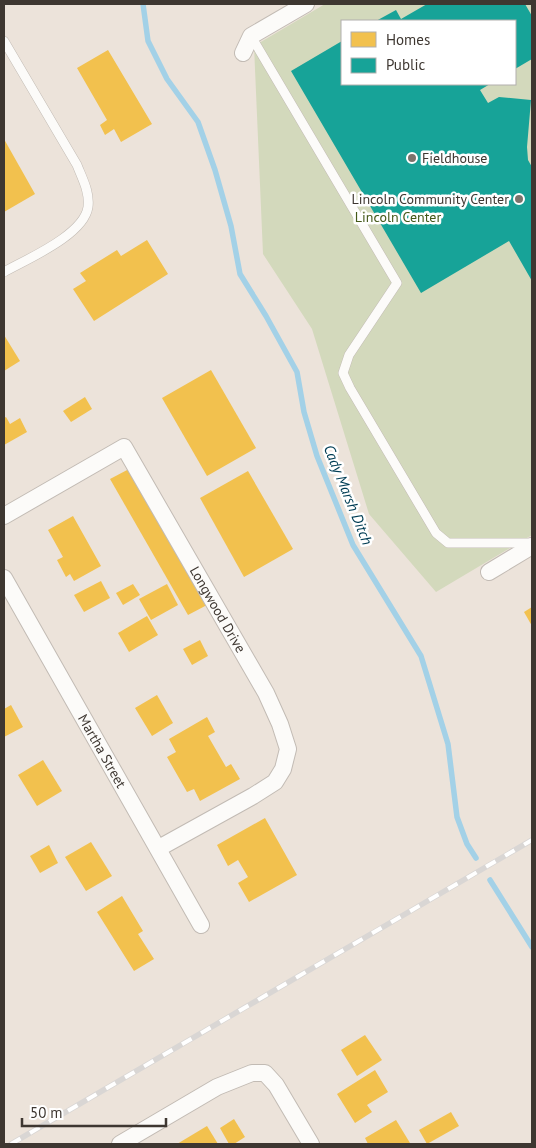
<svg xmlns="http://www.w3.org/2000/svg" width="536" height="1148" font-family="'PT Sans',sans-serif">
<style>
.green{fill:#d3d9bc;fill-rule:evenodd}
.homes{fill:#f2c14e}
.public{fill:#17a398}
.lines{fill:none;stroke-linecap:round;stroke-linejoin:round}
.stream{stroke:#a3d1e7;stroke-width:5.5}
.lane-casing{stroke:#c2bbb4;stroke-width:10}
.street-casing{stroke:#c2bbb4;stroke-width:18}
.lane{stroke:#fcfbf9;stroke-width:9}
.street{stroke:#fcfbf9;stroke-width:16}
.rail-casing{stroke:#d9d6d4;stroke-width:5.5}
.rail{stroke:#fff;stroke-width:4;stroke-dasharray:11;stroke-linecap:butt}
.poi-dot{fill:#7b736c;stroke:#fff;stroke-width:2}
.labels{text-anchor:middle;stroke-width:5;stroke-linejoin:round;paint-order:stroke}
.poi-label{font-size:14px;fill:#3e3731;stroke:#fff;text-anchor:start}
.park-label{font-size:14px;fill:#445919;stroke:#fff}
.street-label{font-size:14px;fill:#3e3731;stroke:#fff}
.water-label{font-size:15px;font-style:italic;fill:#003d54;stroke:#fff}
</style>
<rect width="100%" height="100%" fill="#ece3da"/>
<path class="green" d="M325,4H532V535L436,592L369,514L312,329L263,254L254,46ZM342,21H515V84H342Z"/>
<g class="homes">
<path d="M108,50L152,124L121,142L114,129L105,135L100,125L107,120L77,68Z"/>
<path d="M4,139L35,194L4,212Z"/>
<path d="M147,240L168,274L94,321L73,289L86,281L80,273L117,250L121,256Z"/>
<path d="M4,335L20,361L4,371Z"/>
<path d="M211,370L256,448L207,476L162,398Z"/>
<path d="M85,397L92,409L71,422L63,411Z"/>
<path d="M6,417L10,424L20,418L27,432L4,445V418Z"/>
<path d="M129,469L207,605L188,615L110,479Z"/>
<path d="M248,471L293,549L244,577L200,498Z"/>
<path d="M73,516L101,566L74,581L70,574L66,577L57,560L63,557L48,530Z"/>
<path d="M101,581L110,598L84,612L74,595Z"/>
<path d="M133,584L140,595L123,605L116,593Z"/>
<path d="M167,584L178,605L151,620L139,599Z"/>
<path d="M532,607V626L524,612Z"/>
<path d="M147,616L158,635L129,652L118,633Z"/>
<path d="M200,640L208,656L192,665L183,649Z"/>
<path d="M157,695L173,723L152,736L135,708Z"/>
<path d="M11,705L23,727L4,737V709Z"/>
<path d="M207,717L215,732L208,736L226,767L231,764L240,779L200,801L194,789L187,792L167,757L176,752L169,739Z"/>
<path d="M43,760L62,791L37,806L18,775Z"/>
<path d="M265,818L297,875L249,902L238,883L248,877L238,860L228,866L217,845Z"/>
<path d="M91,842L112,876L86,891L65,857Z"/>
<path d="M49,845L58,863L40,873L30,856Z"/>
<path d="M122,896L143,931L138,934L154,959L134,971L97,912Z"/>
<path d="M365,1035L382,1060L357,1076L341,1050Z"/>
<path d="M375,1070L388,1092L367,1105L372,1112L355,1123L337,1094Z"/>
<path d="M451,1112L459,1126L427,1144L419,1130Z"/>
<path d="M234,1119L245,1137L234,1144H229L220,1128Z"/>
<path d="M396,1120L410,1143L368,1144L365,1138Z"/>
<path d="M207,1126L218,1144H177Z"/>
</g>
<g class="public">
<path d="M427,4H525L532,16V59L515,69V21H376L396,10L401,19Z"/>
<path d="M342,41V84H490L480,90L488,103L499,97L531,100L527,147L528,160L532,167V281L509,241L421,293L291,71Z"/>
</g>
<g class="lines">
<g class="stream">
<path d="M143,4L148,41L167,79L198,122L215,170L231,226L240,274L266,316L297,372L304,412L317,456L353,545L421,656L448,744L457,817L467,844L476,858"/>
<path d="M490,880L532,947"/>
</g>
<g class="lane-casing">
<g id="lane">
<path d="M251,36L397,283L349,355L343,373L350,388L436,533L448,543H532"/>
<path d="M4,41L77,165C82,178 90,192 88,207C84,235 27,259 4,272"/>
</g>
</g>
<g class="street-casing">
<g id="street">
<path d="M243,53L251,36L306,4"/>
<path id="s1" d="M4,516L124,447L266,693L280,724L288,749L283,769L275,782L253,796L159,848"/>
<path d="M489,572L532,546"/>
<path id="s2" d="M4,578L201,925"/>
<path d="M120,1144L217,1087L252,1073H265L276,1085L311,1144"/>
</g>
</g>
<use href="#lane" class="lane"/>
<use href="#street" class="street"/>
<g class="rail-casing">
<path id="rail" d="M11,1144L532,840"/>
</g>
<use href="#rail" class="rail"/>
</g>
<g class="poi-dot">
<circle cx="412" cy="158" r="5"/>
<circle cx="519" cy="199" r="5"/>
</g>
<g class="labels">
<g class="poi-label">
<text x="422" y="163">Fieldhouse</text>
<text x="509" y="204" text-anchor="end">Lincoln Community Center</text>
</g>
<g class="park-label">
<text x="398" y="222">Lincoln Center</text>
</g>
<g class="street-label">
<text dy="5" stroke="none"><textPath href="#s1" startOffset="326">Longwood Drive</textPath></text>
<text dy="5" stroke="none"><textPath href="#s2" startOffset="199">Martha Street</textPath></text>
</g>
<g class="water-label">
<text transform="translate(348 495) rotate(68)" y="5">Cady Marsh Ditch</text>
</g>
</g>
<rect width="536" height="1148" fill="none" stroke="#3e3731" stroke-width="10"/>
<rect x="341" y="20" width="175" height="65" fill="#ffffff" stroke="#b2afad"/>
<rect x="351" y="32" width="25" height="15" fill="#f2c14e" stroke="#b2afad"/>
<text x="386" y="45" font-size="15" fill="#3e3731">Homes</text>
<rect x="351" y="58" width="25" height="15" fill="#17a398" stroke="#b2afad"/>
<text x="386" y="70" font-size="15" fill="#3e3731">Public</text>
<path d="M22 1118v8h144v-8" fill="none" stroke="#3e3731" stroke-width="2.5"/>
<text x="30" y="1118" font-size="15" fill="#3e3731" stroke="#ffffff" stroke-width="4" paint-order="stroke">50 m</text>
</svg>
